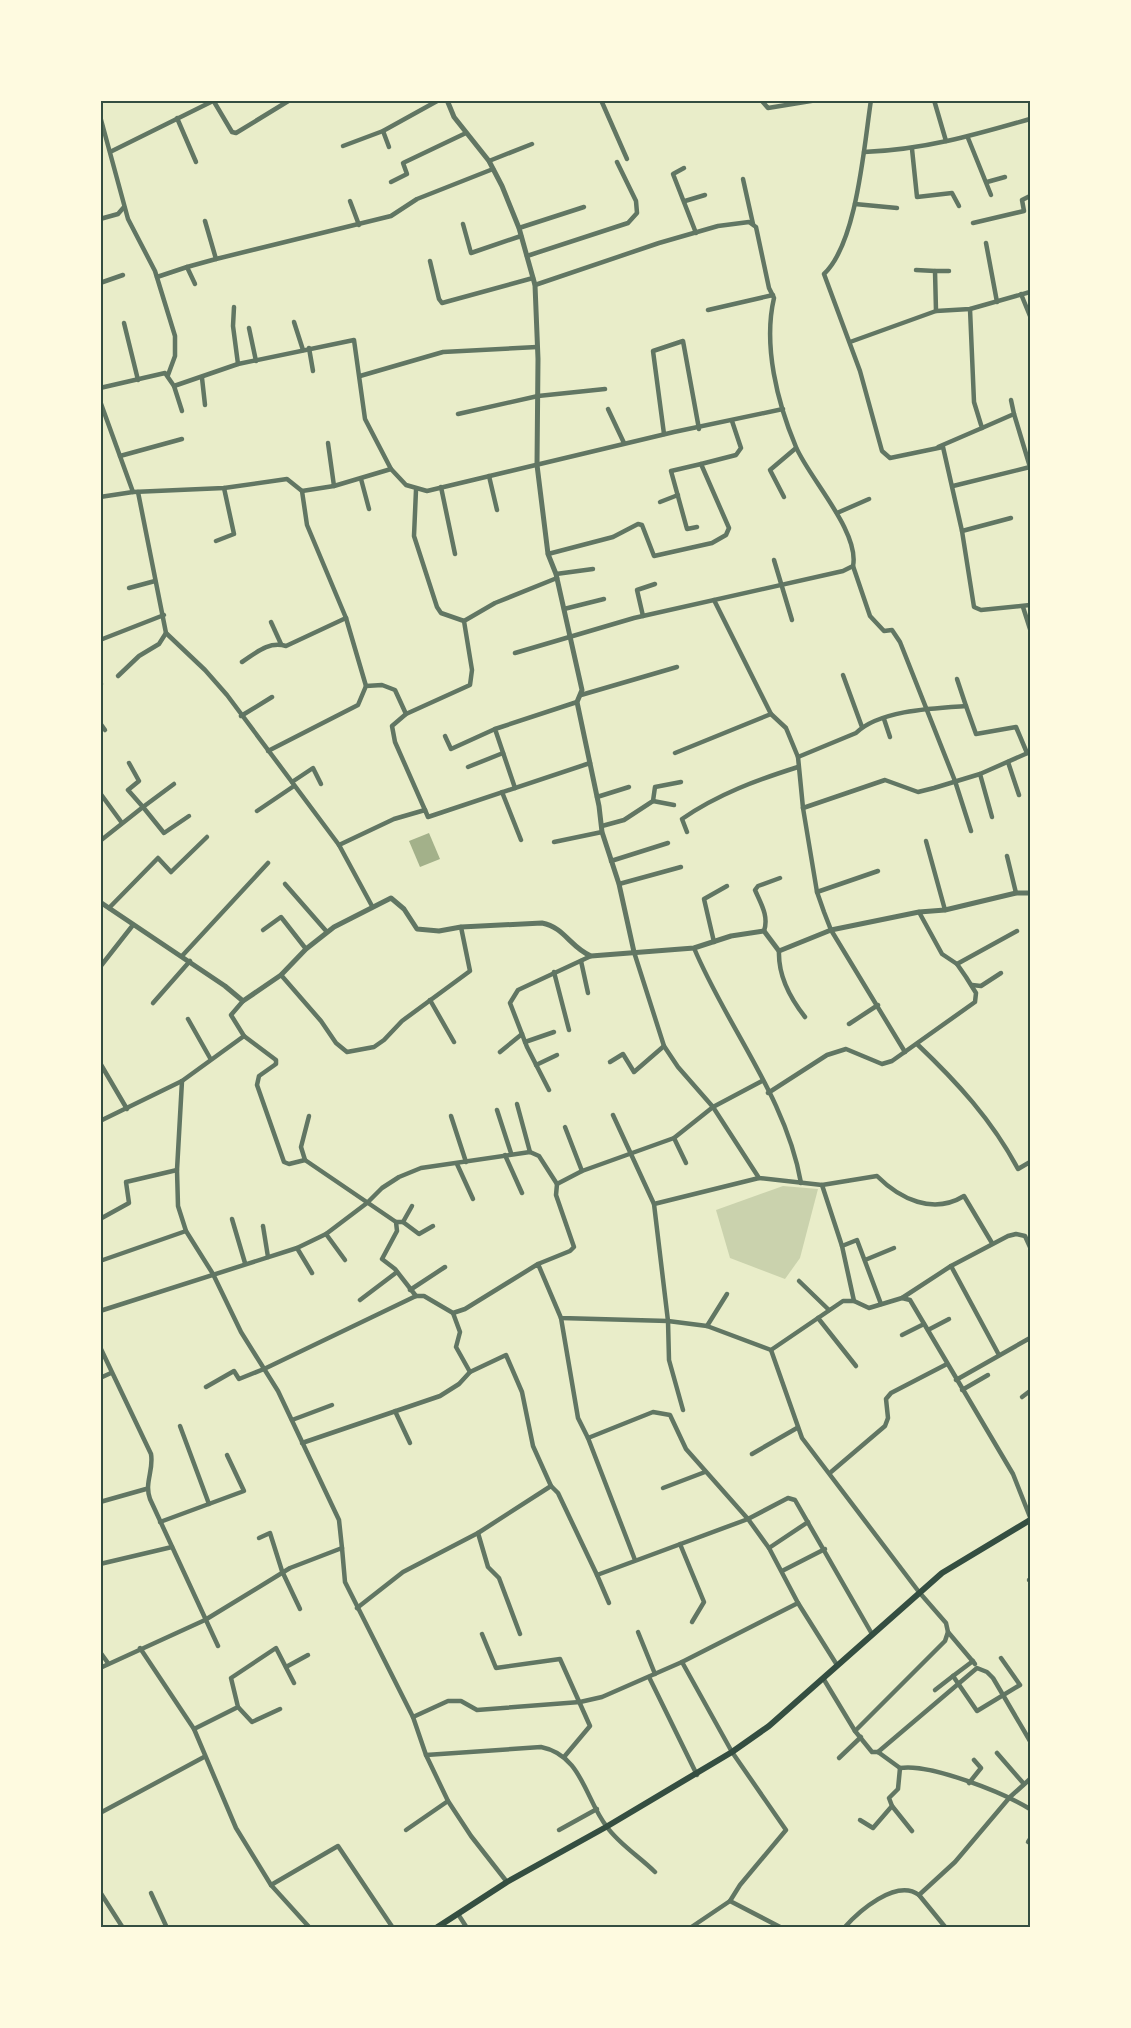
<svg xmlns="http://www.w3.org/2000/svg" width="1131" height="2028" font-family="'Roboto Condensed',sans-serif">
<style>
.green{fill:#cad2ad}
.water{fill:#a3b18a}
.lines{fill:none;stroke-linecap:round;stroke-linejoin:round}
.minor{stroke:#617663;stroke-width:4.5}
.tertiary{stroke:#617663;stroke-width:5}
.secondary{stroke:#344e41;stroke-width:6}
.neatline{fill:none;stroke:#344e41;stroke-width:2}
</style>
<rect width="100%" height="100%" fill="#e9edc9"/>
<path class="green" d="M783,1186L818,1189L800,1258L785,1279L730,1258L716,1210Z"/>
<path class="water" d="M429,833L440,859L420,867L409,841Z"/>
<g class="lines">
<g class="minor">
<path d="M213,100L232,132L236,133L290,100"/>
<path d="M601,100L627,159"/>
<path d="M761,100L768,108L817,100"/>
<path d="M871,100C864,146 857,243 824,274L860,371L882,451L890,458L943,447L962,531L974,607L981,610L1030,605"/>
<path d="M934,100L946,141"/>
<path d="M100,116L128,219L155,271L175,336V356L168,375"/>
<path d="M177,118L196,162"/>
<path d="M383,131L389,147"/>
<path d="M968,138L991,195"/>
<path d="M343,146L383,131L439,100"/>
<path d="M912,149L917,197L952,193L959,206"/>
<path d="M112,151L213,101"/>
<path d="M864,152C922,150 975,135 1030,119"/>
<path d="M489,161L532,144"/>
<path d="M684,168L673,174L696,233"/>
<path d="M743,179L753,224"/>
<path d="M391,182L407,174L403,163L466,133"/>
<path d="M987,182L1005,177"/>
<path d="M350,201L359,225"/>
<path d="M685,201L705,195"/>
<path d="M855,204L897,208"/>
<path d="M100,219L118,214L124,207"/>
<path d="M973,223L1024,211L1022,200L1030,196"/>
<path d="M463,224L471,253L521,236"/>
<path d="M519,228L584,207"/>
<path d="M986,243L997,302"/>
<path d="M527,256L628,223L637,213L636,201L617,162"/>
<path d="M216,259L391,216L417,199L493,169"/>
<path d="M430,261L439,299L442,303L533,278"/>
<path d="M187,267L216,259L205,221"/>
<path d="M916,270L935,271"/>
<path d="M157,277L187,267L195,284"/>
<path d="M100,283L123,275"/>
<path d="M1021,294L1030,316"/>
<path d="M234,307L233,326L238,364"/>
<path d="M708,310L773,295"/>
<path d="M936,311L935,271H949"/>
<path d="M294,322L303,350"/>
<path d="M124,323L138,380"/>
<path d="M249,328L256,361"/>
<path d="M850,342L936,311L970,309L1030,292"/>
<path d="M309,348L313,371"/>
<path d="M360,376L443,352L537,347"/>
<path d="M202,378L205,405"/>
<path d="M174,386L182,411"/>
<path d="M100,388L165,373L174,386L238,364L354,340L365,419L391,469"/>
<path d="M100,401L133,492"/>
<path d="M608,409L624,443"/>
<path d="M458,414L538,396L605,389"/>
<path d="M1014,414L1030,467"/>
<path d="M982,428L1014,414L1011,400"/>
<path d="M664,434L653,351L683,341L699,429"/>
<path d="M328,443L334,486"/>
<path d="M938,447L982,428L974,402L970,309"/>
<path d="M120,456L182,439"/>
<path d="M489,476L497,510"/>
<path d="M361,479L369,509"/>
<path d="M953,486L1030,467"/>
<path d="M441,487L455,554"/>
<path d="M416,490L414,536L437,607L441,613L464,621"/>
<path d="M302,491L307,525L346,618L366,686"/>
<path d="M138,492L166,633L205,670L227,695L339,845L372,906"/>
<path d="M100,497L133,492L224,488L287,479L302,491L334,486L391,469L406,485L427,491L674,432L783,409"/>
<path d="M784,497L770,470L796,448"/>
<path d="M660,502L678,495"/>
<path d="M837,513L869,499"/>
<path d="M697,527L687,529L671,471L701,464"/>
<path d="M962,531L1011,518"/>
<path d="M216,541L234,534L224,488"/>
<path d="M548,554L613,537L638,524L642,525L654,556L712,543L726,535L729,528L701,464L736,455L741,448L732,421"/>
<path d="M774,560L792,620"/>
<path d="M853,566L870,616L884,631L892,630L900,642L955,781L971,831"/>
<path d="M556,574L593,569"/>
<path d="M129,588L155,581"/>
<path d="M714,600L771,714L786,728L798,757L803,808L817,892L824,912L831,930L905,1052"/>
<path d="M1023,607L1030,629"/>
<path d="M564,609L604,599"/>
<path d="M643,616L637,590L655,584"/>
<path d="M271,622L281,644"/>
<path d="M100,640L164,615"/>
<path d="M515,653L634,618L843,571L853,566C860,532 809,478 796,447C777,402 763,345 774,298L769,288L756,227L749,222L718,226L659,243L535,285"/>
<path d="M242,662C256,653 268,641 286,646L346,618"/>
<path d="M843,675L862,727"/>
<path d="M118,676L139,656L159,644L166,633"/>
<path d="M957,679L966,706"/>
<path d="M100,684H101"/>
<path d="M581,695L677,667"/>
<path d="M241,716L272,697"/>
<path d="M884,719L890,737"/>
<path d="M100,723L105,730"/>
<path d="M445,736L451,749L495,729"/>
<path d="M268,751L358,705L366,686L382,685L395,690L406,714"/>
<path d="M675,753L771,714"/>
<path d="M798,757L856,733C879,710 935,708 966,706L976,734L1016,727L1027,753"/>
<path d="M1008,762L1019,795"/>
<path d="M468,767L503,753"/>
<path d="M980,774L992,817"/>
<path d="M292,782L313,768L321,784"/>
<path d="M174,784L143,807L164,833L189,816"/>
<path d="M515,788L495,729L577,702"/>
<path d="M502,792L521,840"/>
<path d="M100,793L122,823"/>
<path d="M597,797L629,787"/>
<path d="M653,801L674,805"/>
<path d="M803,808L885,780L918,792L934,788L980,774L1030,752"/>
<path d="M425,810L395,742L392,726L406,714L470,685L472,670L464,621L495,603L557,578"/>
<path d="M257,811L294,786"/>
<path d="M602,826L624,820L653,801L655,787L681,782"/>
<path d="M687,832L682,819C718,794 757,780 798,767"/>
<path d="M100,841L143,807L128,790L139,781L129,763"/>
<path d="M926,841L945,910"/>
<path d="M554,842L602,832"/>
<path d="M339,845L394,819L425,810L428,817L590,763"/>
<path d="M1007,856L1016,893"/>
<path d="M611,861L668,843"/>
<path d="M285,884L327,932"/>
<path d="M619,884L681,867"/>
<path d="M817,892L878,871"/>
<path d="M109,908L158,858L171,872L207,837"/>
<path d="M263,930L281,917L306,949"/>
<path d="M764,931C769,916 761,904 755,890L758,886L780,878"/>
<path d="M714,942L704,899L727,886"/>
<path d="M694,948C727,1027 786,1097 801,1183"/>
<path d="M779,951C778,976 790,998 805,1017"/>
<path d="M634,952L664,1046L678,1067L713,1107L759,1178L822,1185L877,1176C900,1199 933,1215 964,1196L992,1243"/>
<path d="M182,956L268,863"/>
<path d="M581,961L588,993"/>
<path d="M957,964L1017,931"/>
<path d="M100,967L133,925"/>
<path d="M554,972L569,1030"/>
<path d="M281,975L321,1021L336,1043L347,1052L374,1047L384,1040L402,1021L470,971L461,927"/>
<path d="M972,985L981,986L1001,973"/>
<path d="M430,1000L454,1042"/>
<path d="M153,1003L190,961"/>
<path d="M188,1019L210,1058"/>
<path d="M849,1024L878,1005"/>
<path d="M244,1036L276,1060V1064L259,1076L257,1085L284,1162L289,1164L305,1160L396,1222L397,1231L382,1259L395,1269L416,1296"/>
<path d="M525,1042L554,1032"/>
<path d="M917,1044C957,1082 992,1120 1018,1169L1030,1162"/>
<path d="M500,1052L522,1034"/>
<path d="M610,1062L623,1054L634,1072L664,1046"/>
<path d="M100,1063L127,1109"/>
<path d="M536,1065L557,1055"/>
<path d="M182,1081L177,1170L178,1206L186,1231L213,1274L241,1332L278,1391L339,1520L342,1548"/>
<path d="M549,1090L527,1047L510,1003L518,990L591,956"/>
<path d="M768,1093L827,1055L846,1049L882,1064L892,1061L975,1002L976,993L966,977L957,964L942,954L919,912"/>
<path d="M517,1104L530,1152"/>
<path d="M497,1110L511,1153"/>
<path d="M613,1115L654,1204L668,1321L669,1360L683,1410"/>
<path d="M451,1116L466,1162"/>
<path d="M100,1121L182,1081L244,1036L231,1015L243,1001"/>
<path d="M565,1127L582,1171"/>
<path d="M674,1138L686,1163"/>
<path d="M505,1155L522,1193"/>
<path d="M305,1160L301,1147L309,1116"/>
<path d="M457,1164L473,1199"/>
<path d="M822,1185L842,1246L854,1301"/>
<path d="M654,1204L759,1178"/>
<path d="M100,1219L129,1203L126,1182L177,1170"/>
<path d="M232,1219L245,1263"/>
<path d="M396,1222H403L419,1234L433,1226"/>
<path d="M403,1222L412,1206"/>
<path d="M263,1226L268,1257"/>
<path d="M326,1234L345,1260"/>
<path d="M842,1246L857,1240L881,1304"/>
<path d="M297,1248L312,1273"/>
<path d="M865,1260L894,1248"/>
<path d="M100,1261L186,1231"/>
<path d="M538,1264L570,1251L574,1247L556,1195L557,1184"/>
<path d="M951,1266L999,1355"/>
<path d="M799,1281L829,1310"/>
<path d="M410,1290L445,1267"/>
<path d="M902,1298L951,1266L1008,1236L1016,1234L1025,1236L1030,1247"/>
<path d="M360,1300L397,1272"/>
<path d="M100,1311L297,1248L326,1234L367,1203L382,1188L399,1177L421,1168L530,1152L539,1156L557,1184L582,1171L674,1138L713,1107L762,1081"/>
<path d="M453,1313L460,1332L456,1347L470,1372L506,1355L522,1392L533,1446L551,1486"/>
<path d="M561,1318L578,1418L588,1438L635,1560"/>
<path d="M818,1318L856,1366"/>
<path d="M707,1326L727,1294"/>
<path d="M928,1330L949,1319"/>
<path d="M902,1335L924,1324"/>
<path d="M100,1347L151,1454C154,1470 144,1483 150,1499L218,1646"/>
<path d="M771,1350L802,1438L919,1592L946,1623L948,1632L945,1641L855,1731"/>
<path d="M100,1378L111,1373"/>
<path d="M956,1380L1030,1338"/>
<path d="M206,1387L234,1371L239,1379L264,1369L416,1296H424L453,1313L465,1309L538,1264L561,1318L668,1321L707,1326L771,1350L843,1301H854L869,1308L902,1298L910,1300L1013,1474L1030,1517"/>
<path d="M962,1390L988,1375"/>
<path d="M1022,1397L1030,1391"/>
<path d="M395,1411L410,1443"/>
<path d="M292,1420L332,1405"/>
<path d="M180,1426L209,1504"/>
<path d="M588,1438L653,1412L670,1415L686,1449L748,1519L788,1498L795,1500L872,1634"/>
<path d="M302,1443L440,1396L459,1384L470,1372"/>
<path d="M752,1454L797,1428"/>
<path d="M831,1472L885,1426L888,1418L886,1399L891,1393L947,1364"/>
<path d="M663,1488L705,1472"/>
<path d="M100,1502L146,1489"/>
<path d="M160,1522L244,1491L227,1455"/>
<path d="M478,1533L488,1567L499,1578L520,1634"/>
<path d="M259,1538L270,1533L282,1571L300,1609"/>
<path d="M680,1544L704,1602L692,1622"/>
<path d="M769,1548L808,1522"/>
<path d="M100,1564L172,1547"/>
<path d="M782,1571L825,1549"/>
<path d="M597,1575L609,1603"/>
<path d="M1029,1580H1030"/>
<path d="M357,1608L403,1572L478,1533L551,1486L558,1493L597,1575L748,1519L769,1548L798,1603L837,1665"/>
<path d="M638,1632L655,1674"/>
<path d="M948,1632L975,1664"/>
<path d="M482,1634L496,1668L560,1659L590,1726L564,1757"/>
<path d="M140,1648L194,1729L236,1828L271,1885L310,1928"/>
<path d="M100,1652L108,1663"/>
<path d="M973,1661L953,1676L977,1711L1020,1685L1001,1658"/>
<path d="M682,1662L732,1752L786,1830L740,1885L730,1901L782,1928"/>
<path d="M286,1667L308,1655"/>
<path d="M100,1668L205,1620L290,1568L342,1548L345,1582L413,1717L426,1755L448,1801L471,1836L507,1882"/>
<path d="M649,1677L697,1775"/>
<path d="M823,1678L855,1731L872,1752H878L900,1768C930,1763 1004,1793 1030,1809"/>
<path d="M935,1690L953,1676"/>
<path d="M238,1707L252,1722L280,1709"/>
<path d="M413,1717L448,1701H461L477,1710L580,1702L602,1697L682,1662L798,1603"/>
<path d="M194,1729L238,1707L231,1678L276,1648L294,1683"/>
<path d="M878,1752L977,1668L987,1672L993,1678L1030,1741"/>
<path d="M997,1753L1024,1784"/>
<path d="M426,1755L541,1747C582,1755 585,1799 607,1827C619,1844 640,1857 655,1872"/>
<path d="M839,1758L861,1737"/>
<path d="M900,1768L898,1789L889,1798L892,1806L912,1831"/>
<path d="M969,1783L981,1768L974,1760"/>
<path d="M100,1813L204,1757"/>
<path d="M860,1820L873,1828L892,1806"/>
<path d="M406,1830L448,1801"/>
<path d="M559,1830L597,1809"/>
<path d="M1028,1842L1030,1839"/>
<path d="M271,1885L338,1846L393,1928"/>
<path d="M100,1892L123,1928"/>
<path d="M151,1893L167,1928"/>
<path d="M919,1895L946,1928"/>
<path d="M458,1914L467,1928"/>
<path d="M690,1928L730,1901"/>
<path d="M844,1928C858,1912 896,1878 919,1895L955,1862L1010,1797L1030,1779"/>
</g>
<g class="tertiary">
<path d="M447,100L454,117L489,161L502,186L519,228L535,285L538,359L537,465L548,554L556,574L582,690L577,702L599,806L602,832L619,884L634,952"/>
<path d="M100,902L225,986L243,1001L281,975L306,949L334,927L391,898L404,909L417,929L439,931L461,927L542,923C564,927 571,948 591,956L694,948L731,936L764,931L779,951L831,930L919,912L945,910L1016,893H1030"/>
</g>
<path class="secondary" d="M436,1928L507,1882L606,1827L732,1752L769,1726L942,1573L1030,1520"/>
</g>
<rect width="1131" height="2028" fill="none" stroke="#fefae0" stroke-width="204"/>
<rect x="102" y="102" width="927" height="1824" class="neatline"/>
</svg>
